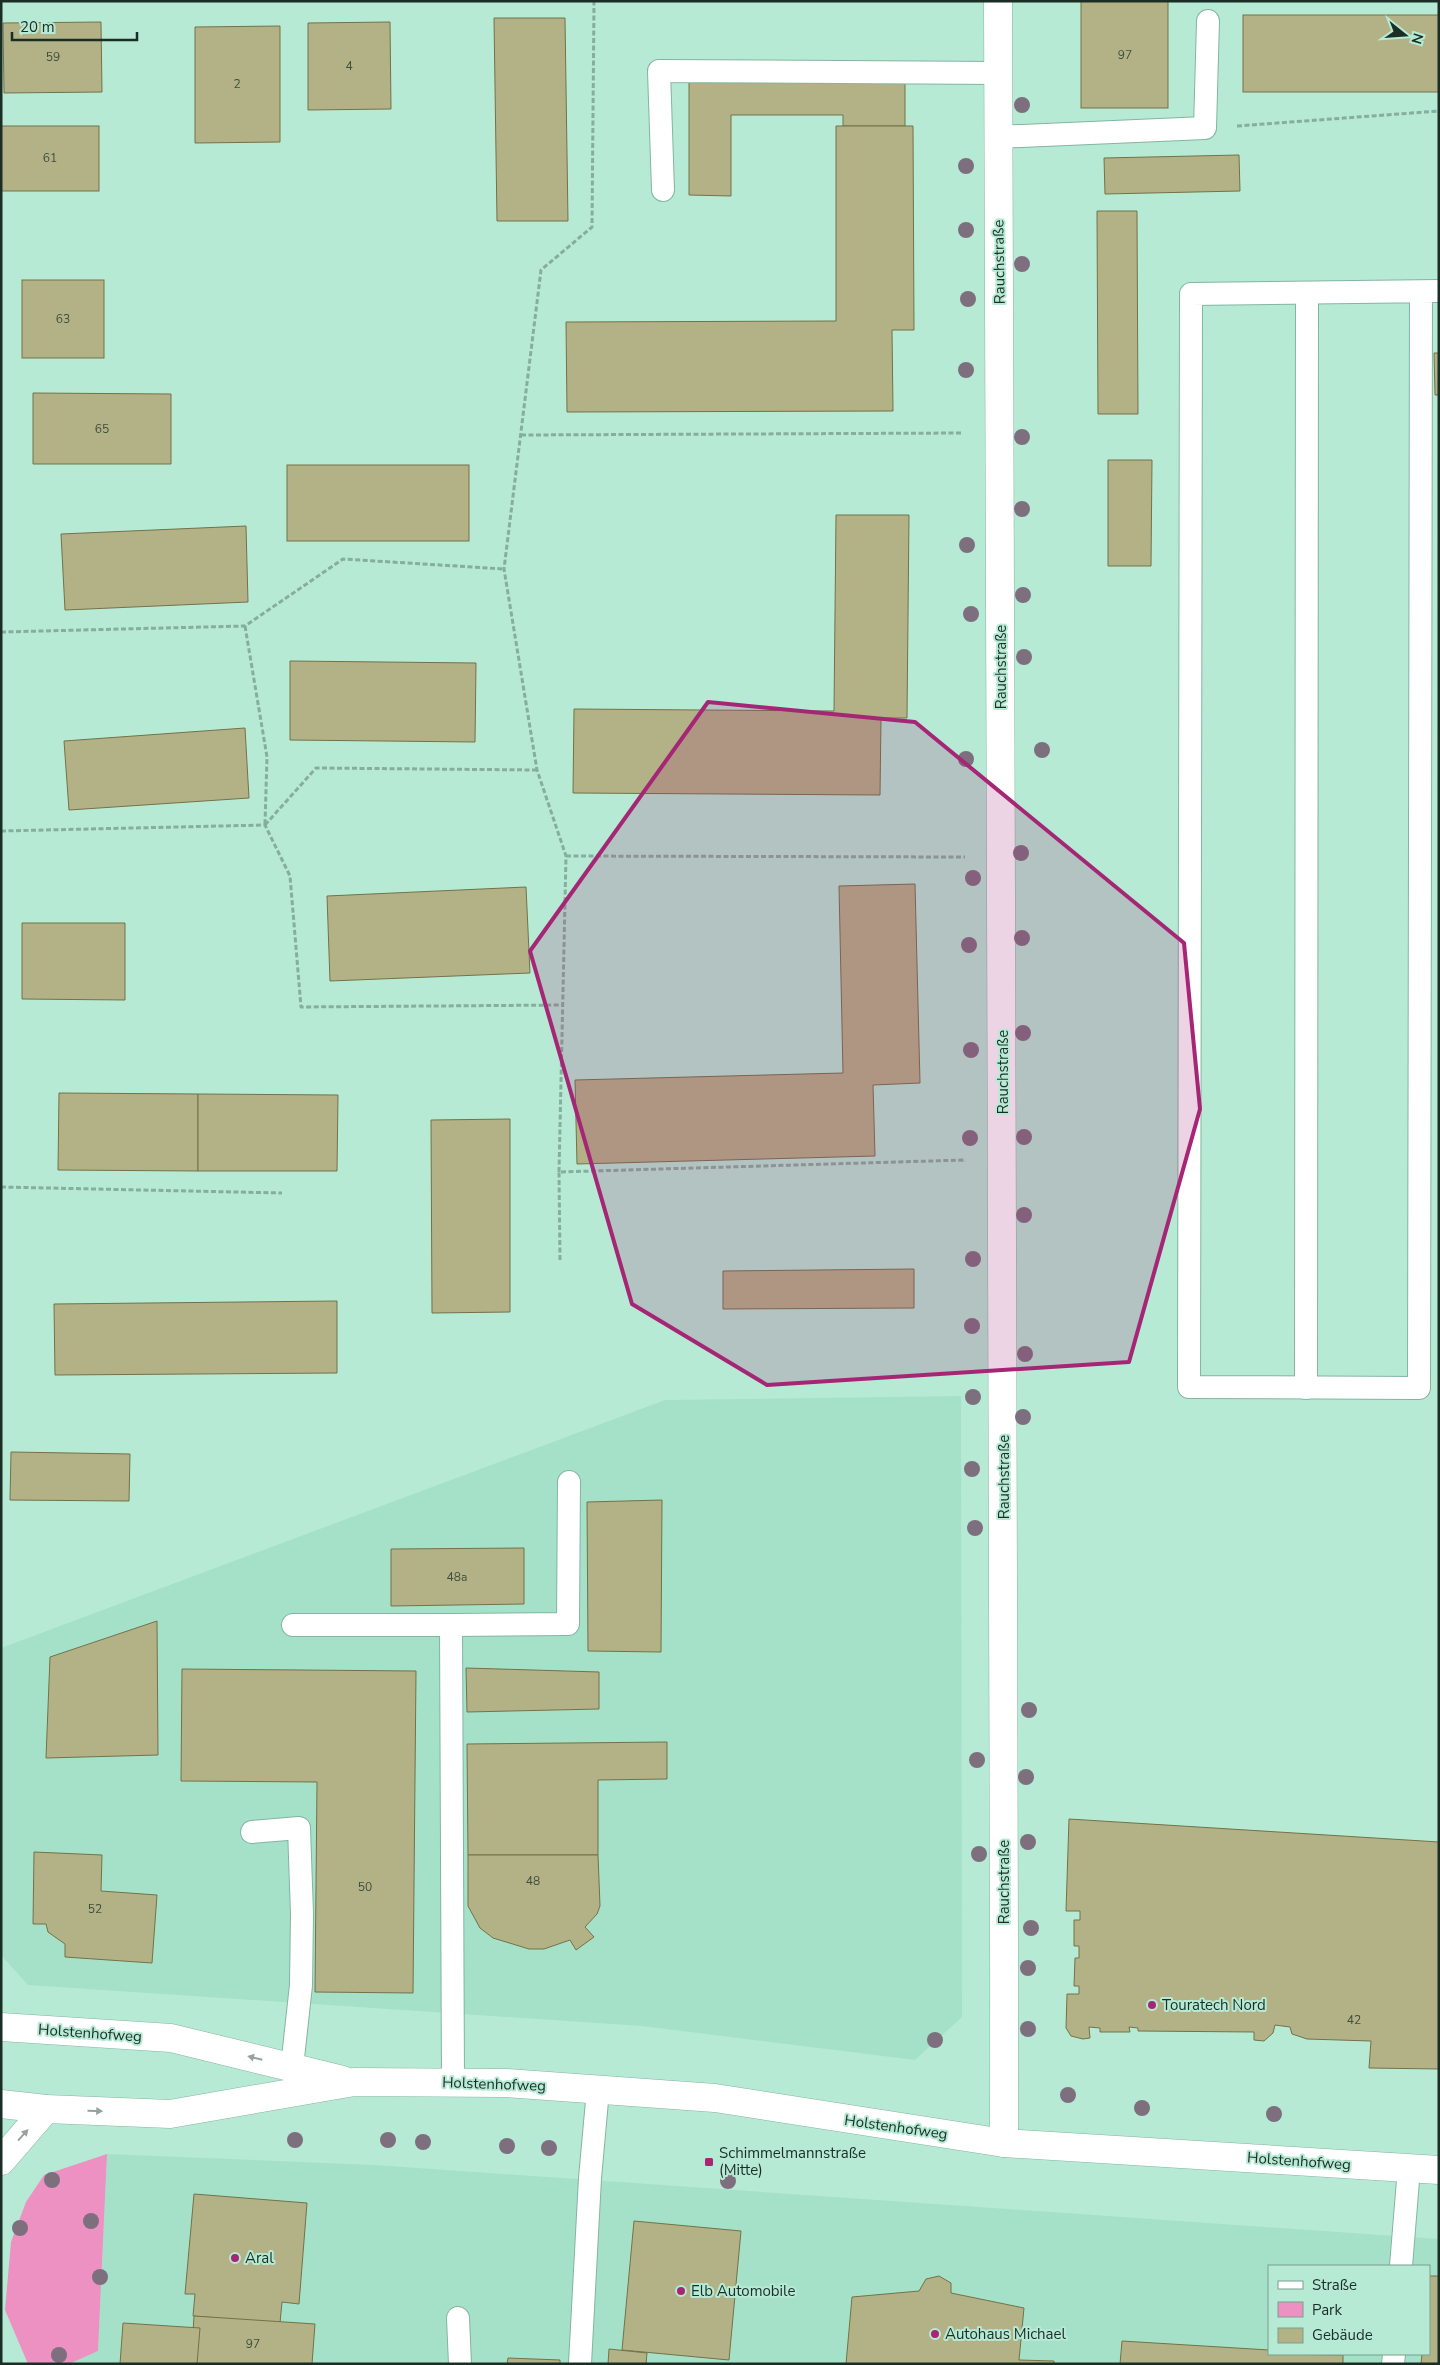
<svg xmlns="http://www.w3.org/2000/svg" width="1440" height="2365" font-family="'Nunito Sans',sans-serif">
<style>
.built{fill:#a5e1c8;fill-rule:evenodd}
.green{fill:#ed91c2}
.building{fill:#b2b286;stroke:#737248}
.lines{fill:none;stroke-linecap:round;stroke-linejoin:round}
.service-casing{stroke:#83b5a0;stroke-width:24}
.minor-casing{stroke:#83b5a0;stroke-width:29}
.tertiary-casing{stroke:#83b5a0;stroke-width:29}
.secondary-casing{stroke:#83b5a0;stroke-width:29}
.path{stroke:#85ae9d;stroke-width:3;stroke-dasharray:5 2.5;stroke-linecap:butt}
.service{stroke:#fff;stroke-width:22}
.minor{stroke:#fff;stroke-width:28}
.tertiary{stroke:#fff;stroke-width:28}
.secondary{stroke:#fff;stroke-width:28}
.tree{fill:#7d6f7d}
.oneway{fill:#98a19d}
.marked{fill:#a62676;fill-opacity:0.2;stroke:#a62676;stroke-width:4;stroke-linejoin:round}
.poi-dot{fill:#a62676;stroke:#b7ead5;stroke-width:2}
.labels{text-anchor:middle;stroke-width:4;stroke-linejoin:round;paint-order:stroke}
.number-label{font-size:12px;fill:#404f3e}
.street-label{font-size:15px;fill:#1a2e26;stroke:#b7ead5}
.poi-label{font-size:15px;fill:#1a2e26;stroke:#b7ead5;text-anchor:start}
</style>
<rect width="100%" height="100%" fill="#b7ead5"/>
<g class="built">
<path d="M961,1396L962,2017L915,2060L642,2026L28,1985L1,1955V1648L665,1400Z"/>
<path d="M107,2154L375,2165L1439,2239V2364H69L98,2351ZM1269,2266H1429V2354H1269Z"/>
</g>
<path class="green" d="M107,2154L98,2351L69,2364H28L5,2310L11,2242L26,2202L44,2175Z"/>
<g class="building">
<rect x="1081" y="1" width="87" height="107"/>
<rect x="1243" y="15" width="196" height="77"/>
<path d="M494,18H565L568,221H497Z"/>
<path d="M101,22L102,92L4,93L3,23Z"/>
<path d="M390,22L391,109L308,110V23Z"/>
<path d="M280,26V142L195,143V27Z"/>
<path d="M905,74V126H843V115H731V196L689,195V82Z"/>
<rect x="1" y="126" width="98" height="65"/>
<path d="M836,126H913L914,330H892L893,411L567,412L566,322L836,321Z"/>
<path d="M1239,155L1240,191L1105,194L1104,158Z"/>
<path d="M1097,211H1137L1138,414H1098Z"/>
<rect x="22" y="280" width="82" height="78"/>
<path d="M1434,353H1439V395H1435Z"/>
<path d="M33,393L171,394V464H33Z"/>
<path d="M1108,460H1152L1151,566H1108Z"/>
<rect x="287" y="465" width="182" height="76"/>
<path d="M836,515H909L907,718H881L880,795L573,793L574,709L834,711Z"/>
<path d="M246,526L248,602L65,610L61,534Z"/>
<path d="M290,661L476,663L475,742L290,740Z"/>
<path d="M245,728L249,798L69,810L64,741Z"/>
<path d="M915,884L920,1083L873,1085L875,1156L577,1164L575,1080L843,1073L839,886Z"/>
<path d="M526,887L530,973L330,981L327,896Z"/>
<path d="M22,923H125V1000L22,999Z"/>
<path d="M59,1093L198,1094V1171L58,1170Z"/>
<path d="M198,1094L338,1095L337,1171H198Z"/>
<path d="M510,1119V1312L432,1313L431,1120Z"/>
<path d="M914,1269V1308L723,1309V1271Z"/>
<path d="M337,1301V1373L55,1375L54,1304Z"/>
<path d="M11,1452L130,1454L129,1501L10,1500Z"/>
<path d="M662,1500L661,1652L588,1651L587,1502Z"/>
<path d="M524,1548V1604L391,1606V1549Z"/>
<path d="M157,1621L158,1755L46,1758L50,1657Z"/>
<path d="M466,1668L599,1672V1709L467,1712Z"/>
<path d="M182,1669L416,1671L413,1993L315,1992L317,1782L181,1781Z"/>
<path d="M667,1742V1779L598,1780V1855H468L467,1744Z"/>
<path d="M1069,1819L1439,1842V2069L1369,2068L1371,2041L1307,2039L1292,2034L1290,2027L1275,2025L1273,2033L1264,2041L1254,2040V2032L1138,2031V2028L1129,2027L1130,2032H1100V2028L1089,2027L1090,2038L1083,2039L1071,2036L1066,2028L1067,1994H1079V1986H1074L1075,1958H1079V1946H1074V1920H1080V1911H1066Z"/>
<path d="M34,1852L102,1855L101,1891L157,1895L152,1963L65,1957V1944L48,1932L46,1924H33Z"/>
<path d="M468,1855H598L600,1906L597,1914L585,1927L594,1937L576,1950L570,1940L544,1949H529L493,1938L480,1928L468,1906Z"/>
<path d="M194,2194L307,2203L299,2304L282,2302L280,2323L193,2316L195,2294H185Z"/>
<path d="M634,2221L741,2231L729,2360L622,2350Z"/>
<path d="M939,2276L951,2283V2293L1024,2308L1019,2360L1054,2361V2364H846L852,2297L919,2291L926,2279Z"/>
<path d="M1429,2276H1439V2364H1421L1422,2354H1429Z"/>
<path d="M194,2316L315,2324L312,2364H191Z"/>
<path d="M123,2323L200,2328L197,2364H120Z"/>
<path d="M1122,2341L1269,2350V2354L1343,2355V2364H1120Z"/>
<path d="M609,2349L647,2353L646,2364H608Z"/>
<path d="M508,2358L560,2360V2364H507Z"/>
</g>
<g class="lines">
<g class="service-casing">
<g id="service">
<path d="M997,137L1205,128L1208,21"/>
<path d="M663,190L659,71L998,73"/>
<path d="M1421,292L1419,1388L1189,1387L1191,294L1439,291"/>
<path d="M1306,1388L1307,293"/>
<path d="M293,1625H451"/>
<path d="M252,1832L299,1828L302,1914L301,1985L292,2067"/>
<path d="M453,2082L451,1625L568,1624L569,1482"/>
<path d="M1401,2266L1409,2168"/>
<path d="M458,2318L460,2364"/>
<path d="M580,2364L590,2178L598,2090"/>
<path d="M1393,2364L1394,2354"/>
</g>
</g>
<g class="minor-casing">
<path id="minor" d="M998,1C999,715 1005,1429 1004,2143"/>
</g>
<g class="tertiary-casing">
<path id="tertiary" d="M1,2161L46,2109"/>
</g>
<g class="secondary-casing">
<g id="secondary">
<path d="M1,2027L171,2038L343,2080"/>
<path d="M1,2104L46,2109L170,2114L354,2082L506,2083L715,2098L1004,2143L1439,2170"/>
</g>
</g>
<g class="path">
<path d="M1237,126L1439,111"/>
<path d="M521,435L963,433"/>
<path d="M245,626L267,757L265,824"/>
<path d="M1,632L245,626L343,559L504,569"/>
<path d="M265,825L316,768L537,770"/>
<path d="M1,831L265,825L290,876L301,1007L564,1005"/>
<path d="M566,856L965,857"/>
<path d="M559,1172L566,856L537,770L504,569L541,270L592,227L594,1"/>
<path d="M1,1187L282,1193"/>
<path d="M560,1260L559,1172L964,1160V1162"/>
</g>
<use href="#service" class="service"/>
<use href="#minor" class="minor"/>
<use href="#tertiary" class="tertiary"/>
<use href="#secondary" class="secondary"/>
</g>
<g class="tree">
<circle cx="1022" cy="105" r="8"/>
<circle cx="966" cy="166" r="8"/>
<circle cx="966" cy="230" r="8"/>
<circle cx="1022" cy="264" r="8"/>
<circle cx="968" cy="299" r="8"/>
<circle cx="966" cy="370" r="8"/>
<circle cx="1022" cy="437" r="8"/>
<circle cx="1022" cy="509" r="8"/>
<circle cx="967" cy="545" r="8"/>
<circle cx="1023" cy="595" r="8"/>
<circle cx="971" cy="614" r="8"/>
<circle cx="1024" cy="657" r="8"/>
<circle cx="1042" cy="750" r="8"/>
<circle cx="966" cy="759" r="8"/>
<circle cx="1021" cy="853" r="8"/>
<circle cx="973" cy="878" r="8"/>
<circle cx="1022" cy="938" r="8"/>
<circle cx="969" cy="945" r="8"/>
<circle cx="1023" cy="1033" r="8"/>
<circle cx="971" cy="1050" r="8"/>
<circle cx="1024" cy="1137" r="8"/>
<circle cx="970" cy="1138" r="8"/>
<circle cx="1024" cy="1215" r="8"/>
<circle cx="973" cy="1259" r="8"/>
<circle cx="972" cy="1326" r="8"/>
<circle cx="1025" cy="1354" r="8"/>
<circle cx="973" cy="1397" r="8"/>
<circle cx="1023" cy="1417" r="8"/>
<circle cx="972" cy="1469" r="8"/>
<circle cx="975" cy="1528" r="8"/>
<circle cx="1029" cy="1710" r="8"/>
<circle cx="977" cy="1760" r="8"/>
<circle cx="1026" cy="1777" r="8"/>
<circle cx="1028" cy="1842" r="8"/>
<circle cx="979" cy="1854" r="8"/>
<circle cx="1031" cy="1928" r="8"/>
<circle cx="1028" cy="1968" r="8"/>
<circle cx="1028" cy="2029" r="8"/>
<circle cx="935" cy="2040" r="8"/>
<circle cx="1068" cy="2095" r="8"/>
<circle cx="1142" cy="2108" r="8"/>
<circle cx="1274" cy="2114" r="8"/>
<circle cx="295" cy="2140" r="8"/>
<circle cx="388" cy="2140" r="8"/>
<circle cx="423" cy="2142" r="8"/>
<circle cx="507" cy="2146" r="8"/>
<circle cx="549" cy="2148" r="8"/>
<circle cx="52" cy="2180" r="8"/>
<circle cx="728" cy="2181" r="8"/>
<circle cx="91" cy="2221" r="8"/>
<circle cx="20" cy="2228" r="8"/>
<circle cx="100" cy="2277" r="8"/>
<circle cx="59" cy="2355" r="8"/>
</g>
<defs><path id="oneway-solid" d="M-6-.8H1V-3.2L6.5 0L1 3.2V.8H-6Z" transform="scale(1.25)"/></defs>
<g class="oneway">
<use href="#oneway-solid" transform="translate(255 2058) rotate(-166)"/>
<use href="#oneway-solid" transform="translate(95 2111) rotate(2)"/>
<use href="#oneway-solid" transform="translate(23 2135) rotate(-48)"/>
</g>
<path class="marked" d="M708,702L915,722L1184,943L1200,1109L1129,1362L767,1385L632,1304L530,951Z"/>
<g class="poi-dot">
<circle cx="1152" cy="2005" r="5"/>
<rect x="704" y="2157" width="10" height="10" rx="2.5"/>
<circle cx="235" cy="2258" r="5"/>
<circle cx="681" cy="2291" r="5"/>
<circle cx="935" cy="2334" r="5"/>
</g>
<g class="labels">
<g class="number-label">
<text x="1125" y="59">97</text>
<text x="53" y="61">59</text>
<text x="349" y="70">4</text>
<text x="237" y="88">2</text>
<text x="50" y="162">61</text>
<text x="63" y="323">63</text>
<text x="102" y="433">65</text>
<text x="457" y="1581">48a</text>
<text x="533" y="1885">48</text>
<text x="365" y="1891">50</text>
<text x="95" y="1913">52</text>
<text x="1354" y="2024">42</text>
<text x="253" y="2348">97</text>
</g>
<g class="street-label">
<text transform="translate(999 262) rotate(-91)" y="5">Rauchstraße</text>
<text transform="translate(1001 667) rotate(-90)" y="5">Rauchstraße</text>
<text transform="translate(1003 1072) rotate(-90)" y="5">Rauchstraße</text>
<text transform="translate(1004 1477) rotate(-90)" y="5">Rauchstraße</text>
<text transform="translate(1004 1882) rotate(-90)" y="5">Rauchstraße</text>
<text transform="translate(90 2033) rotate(4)" y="5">Holstenhofweg</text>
<text transform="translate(494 2084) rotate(2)" y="5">Holstenhofweg</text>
<text transform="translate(896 2127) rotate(8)" y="5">Holstenhofweg</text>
<text transform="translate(1299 2161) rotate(4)" y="5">Holstenhofweg</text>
</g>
<g class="poi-label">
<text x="1162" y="2010">Touratech Nord</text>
<text x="719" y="2158">Schimmelmannstraße<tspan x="719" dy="17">(Mitte)</tspan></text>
<text x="245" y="2263">Aral</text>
<text x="691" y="2296">Elb Automobile</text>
<text x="945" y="2339">Autohaus Michael</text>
</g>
</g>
<rect width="1440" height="2365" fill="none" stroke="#1a2e26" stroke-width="5"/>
<rect x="1268" y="2265" width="162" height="90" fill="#b7ead5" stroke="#789f8f"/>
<rect x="1278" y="2281" width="25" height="8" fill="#ffffff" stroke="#789f8f"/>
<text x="1312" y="2290" font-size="15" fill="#1a2e26">Straße</text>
<rect x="1278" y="2302" width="25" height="15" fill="#ed91c2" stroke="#789f8f"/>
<text x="1312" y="2315" font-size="15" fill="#1a2e26">Park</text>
<rect x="1278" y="2328" width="25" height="15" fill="#b2b286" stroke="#789f8f"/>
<text x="1312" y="2340" font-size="15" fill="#1a2e26">Gebäude</text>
<g transform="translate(1405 35) rotate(107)" stroke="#b7ead5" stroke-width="4" paint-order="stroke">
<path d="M0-4L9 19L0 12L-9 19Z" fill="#1a2e26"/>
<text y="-8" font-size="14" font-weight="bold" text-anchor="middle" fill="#1a2e26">N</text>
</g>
<path d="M12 32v8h125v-8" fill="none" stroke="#1a2e26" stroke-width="2.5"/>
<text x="20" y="32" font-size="15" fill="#1a2e26" stroke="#b7ead5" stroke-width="4" paint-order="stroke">20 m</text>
</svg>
